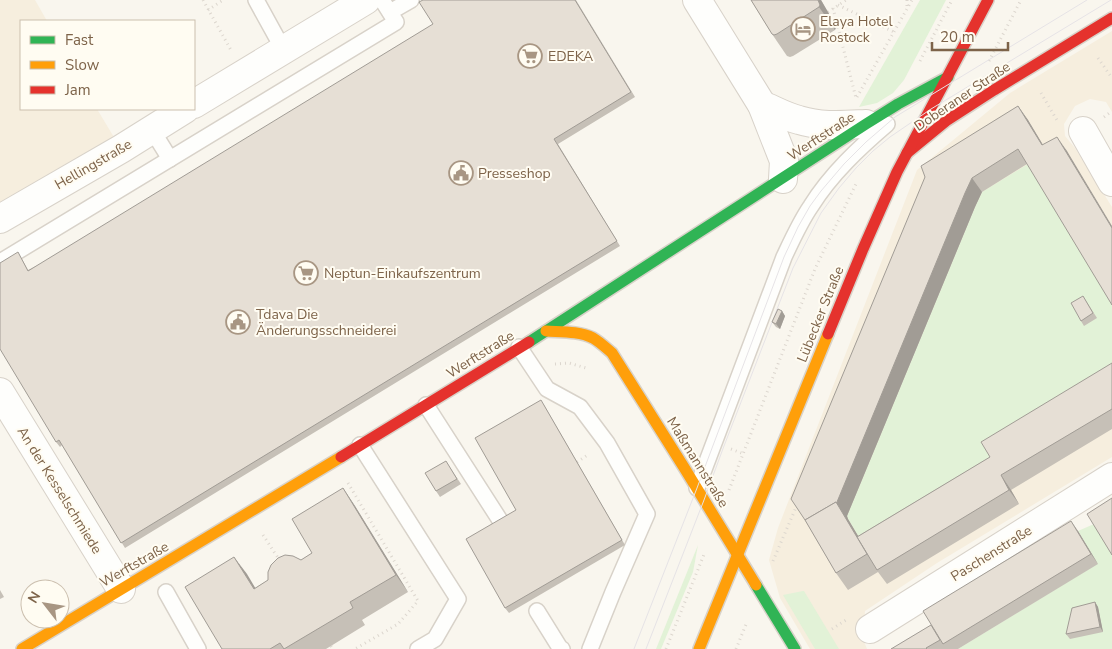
<svg xmlns="http://www.w3.org/2000/svg" width="1112" height="649" font-family="'Nunito Sans',sans-serif">
<style>
.residential{fill:#f6eede}
.green{fill:#e2f2d7}
.lines{fill:none;stroke-linecap:round;stroke-linejoin:round}
.lane-casing{stroke:#d8d2c9;stroke-width:18}
.street-casing{stroke:#d8d2c9;stroke-width:30}
.fast-casing{stroke:#d8d2c9;stroke-width:14}
.slow-casing{stroke:#d8d2c9;stroke-width:14}
.jam-casing{stroke:#d8d2c9;stroke-width:14}
.path{stroke:#dcd6ce;stroke-width:3;stroke-dasharray:1 4;stroke-linecap:butt}
.lane{stroke:#fefefc;stroke-width:15}
.street{stroke:#fefefc;stroke-width:28}
.fast{stroke:#30b455;stroke-width:11}
.slow{stroke:#ff9f0a;stroke-width:11}
.jam{stroke:#e5322d;stroke-width:11}
.tram{stroke:#e6e3e6;stroke-width:1}
.wall{fill:#c6c0b7}
.shaded-wall{fill:#a19c95}
.building{fill:#e6dfd5;stroke:#a19c95}
.labels{text-anchor:middle;stroke-width:4;stroke-linejoin:round;paint-order:stroke}
.poi-label{font-size:14px;fill:#7d6349;stroke:#fffcf2;text-anchor:start}
.street-label{font-size:14px;fill:#7d6349;stroke:#fffcf2}
</style>
<rect width="100%" height="100%" fill="#f9f6ee"/>
<g class="residential">
<path d="M0,0H35L47,21H21V109H97L121,149L0,219Z"/>
<path d="M1112,31V112L1106,102L1090,99L1075,106L1064,124L1065,136L1075,148L1112,207V457L937,563L865,611L863,639L867,649H810L780,598L769,560L778,528L917,170L1010,93Z"/>
</g>
<g class="green">
<path d="M920,0H946L904,80L893,93L877,103L859,107Z"/>
<path d="M1028,164L1112,303V383L867,551L848,519L847,516L975,207L982,192Z"/>
<path d="M1094,524L1112,554V649H958L1097,564L1078,531Z"/>
<path d="M698,545L693,572L661,649H656Z"/>
<path d="M803,591H804L839,649H815L783,595Z"/>
</g>
<g class="lines">
<g class="lane-casing">
<g id="lane">
<path d="M256,0L283,49"/>
<path d="M390,12L411,0"/>
<path d="M152,130L170,159"/>
<path d="M0,262L396,22L382,0"/>
<path d="M519,347L547,389L580,407L607,443L647,514L613,592L590,649"/>
<path d="M426,405L503,525"/>
<path d="M360,445L458,599L435,639L418,649"/>
<path d="M697,488L784,257C792,240 800,222 811,206C831,174 859,148 887,124"/>
<path d="M166,592L198,649"/>
<path d="M537,611L560,648L562,649"/>
</g>
</g>
<g class="street-casing">
<g id="street">
<path d="M697,0L762,105L784,161L783,179"/>
<path d="M194,104L366,0"/>
<path d="M762,105C774,110 786,117 799,120C821,127 843,125 866,124"/>
<path d="M1083,131L1112,182"/>
<path d="M0,219L121,149L185,109"/>
<path d="M0,392L121,589"/>
<path d="M870,629L1112,477"/>
</g>
</g>
<g class="fast-casing">
<g id="fast">
<path d="M529,342L866,124L898,104L948,77"/>
<path d="M756,585L795,649"/>
</g>
</g>
<g class="slow-casing">
<g id="slow">
<path d="M546,331C561,332 579,331 593,338C600,342 606,348 612,353L685,469L756,585"/>
<path d="M22,649L341,457"/>
<path d="M699,649L828,334"/>
</g>
</g>
<g class="jam-casing">
<g id="jam">
<path d="M907,153L946,121L994,90L1112,18"/>
<path d="M828,334L863,249L897,172L988,0"/>
<path d="M341,457L529,342"/>
</g>
</g>
<g class="path">
<path d="M203,0L232,52"/>
<path d="M907,0V8"/>
<path d="M838,5L894,32"/>
<path d="M833,8L856,98"/>
<path d="M208,10L223,0"/>
<path d="M828,12L846,0"/>
<path d="M1098,58L1112,78"/>
<path d="M920,61L952,0"/>
<path d="M989,61L1021,0"/>
<path d="M1041,93L1058,122"/>
<path d="M857,97L912,0"/>
<path d="M1104,117L1112,111"/>
<path d="M555,364L569,363L586,368"/>
<path d="M731,449L744,454"/>
<path d="M577,462L589,454"/>
<path d="M348,483L418,601L398,624L355,649"/>
<path d="M729,490L815,269L857,182"/>
<path d="M263,535L280,561"/>
<path d="M773,561L797,505"/>
<path d="M832,629L846,620"/>
<path d="M331,646L333,649"/>
<path d="M666,649L705,552"/>
<path d="M736,649L747,622"/>
</g>
<use href="#lane" class="lane"/>
<use href="#street" class="street"/>
<use href="#fast" class="fast"/>
<use href="#slow" class="slow"/>
<use href="#jam" class="jam"/>
<g class="tram">
<path d="M634,649L697,488L784,257L798,227L810,206L821,191L844,164L866,142L895,117L1087,0"/>
<path d="M646,649L704,500L724,446L793,268L821,213L839,188L856,168L873,151L890,137L931,109L1111,0"/>
</g>
</g>
<g class="wall">
<path d="M576,0L635,97L558,144L620,246L125,548L62,445L60,447L56,442L18,252L28,270Z"/>
<path d="M751,0H821L836,27L835,30L793,56L790,57L787,56L772,34Z"/>
<path d="M1018,106L1028,120L1043,145L1067,151L1027,164L982,192L975,207L847,516L848,519L858,536L990,457L1112,363V429L1011,490L1019,504L887,584L878,572L848,590L836,573L805,520L925,177Z"/>
<path d="M1083,296L1097,318L1084,326L1081,321Z"/>
<path d="M782,311L785,316L780,329L776,327L772,322Z"/>
<path d="M544,405L625,545L509,613L505,608Z"/>
<path d="M449,466L461,484L440,497L436,491Z"/>
<path d="M343,488L355,506L408,592L362,620L365,625L326,649H222L234,557L255,588L301,560L312,553Z"/>
<path d="M1078,531L1098,564L958,649H891L933,628Z"/>
<path d="M0,590L4,597L0,599Z"/>
<path d="M1095,602L1098,607L1103,632L1070,639L1066,634Z"/>
</g>
<g class="shaded-wall">
<path d="M818,0H821L835,24L836,27L835,30L819,7Z"/>
<path d="M1018,106L1028,120L1052,160L1042,145Z"/>
<path d="M1057,137L1067,151L1112,226V228Z"/>
<path d="M972,178L982,192L975,207L847,516L848,519L879,571L867,554L836,502H837L965,193Z"/>
<path d="M782,311L785,316L780,329L776,324Z"/>
<path d="M1001,475L1011,490L1019,504L1009,490Z"/>
<path d="M343,488L355,506L408,592L396,575Z"/>
<path d="M1071,521L1078,531L1098,564L1091,554Z"/>
<path d="M234,557L247,574L266,606L254,589Z"/>
<path d="M1095,602L1098,607L1103,632L1100,627Z"/>
</g>
<g class="building">
<path d="M423,0H575L631,92L554,139L617,241L121,543L59,440L56,442L0,349V263L18,252L28,271L433,24L419,2Z"/>
<path d="M751,0H818L820,5L819,7L777,34L774,35L772,34Z"/>
<path d="M1018,106L1042,145L1057,137L1112,228V305L1018,149L972,178L965,193L837,502L838,505L836,502L805,520L791,499L925,177L921,166Z"/>
<path d="M1083,296L1093,313L1081,321L1071,303Z"/>
<path d="M778,309L782,311L776,324L772,322Z"/>
<path d="M1112,363V409L1001,475L1009,490L877,570L857,537L990,457L981,442Z"/>
<path d="M541,400L622,540L505,608L466,539L516,510L475,438Z"/>
<path d="M446,461L457,479L436,491L425,473Z"/>
<path d="M343,488L396,575L350,602L353,608L284,649L280,643L270,649H222L185,587L234,557L254,589L268,580V572L271,565L278,558L285,555L293,556L301,560L312,553L292,519Z"/>
<path d="M1112,498V555L1087,514Z"/>
<path d="M836,502L867,554L836,573L805,520Z"/>
<path d="M1071,521L1091,554L943,644L923,611Z"/>
<path d="M1095,602L1100,627L1066,634L1072,608Z"/>
<path d="M931,625L940,640L926,648L927,649H891Z"/>
</g>
<defs>
<g id="hotel-ring" transform="scale(1.25)"><circle r="9.5" fill="#fffcf2" stroke="#a89683" stroke-width="1.5"/><path d="M-6-4.5h1.5V1H6V5H4.5V3h-9V5H-6ZM-4 0a1.8 1.8 0 1 1 3.6 0ZM.5 0V-2.5h3Q6-2.5 6 0Z" fill="#a89683"/></g>
<g id="supermarket-ring" transform="scale(1.25)"><circle r="9.5" fill="#fffcf2" stroke="#a89683" stroke-width="1.5"/><path d="M-6-5.5h2.5l.6 2H6L4.5 2H-2.5L-4.4-4H-6ZM-1.5 3.2a1.3 1.3 0 1 0 .1 0ZM3 3.2a1.3 1.3 0 1 0 .1 0Z" fill="#a89683"/></g>
<g id="civic-ring" transform="scale(1.25)"><circle r="9.5" fill="#fffcf2" stroke="#a89683" stroke-width="1.5"/><path d="M-.6-6.5H3V-4.5H.6V-3L4-1V1h2V6H-6V1h2V-1L-.6-3ZM-1.2 2.5V6h2.4V2.5Z" fill="#a89683"/></g>
</defs>
<g fill-rule="evenodd">
<use href="#hotel-ring" x="803" y="29"/>
<use href="#supermarket-ring" x="530" y="56"/>
<use href="#civic-ring" x="461" y="173"/>
<use href="#supermarket-ring" x="306" y="273"/>
<use href="#civic-ring" x="238" y="322"/>
</g>
<g class="labels">
<g class="poi-label">
<text x="820" y="26">Elaya Hotel<tspan x="820" dy="16">Rostock</tspan></text>
<text x="548" y="61">EDEKA</text>
<text x="478" y="178">Presseshop</text>
<text x="324" y="278">Neptun-Einkaufszentrum</text>
<text x="256" y="319">Tdava Die<tspan x="256" dy="16">Änderungsschneiderei</tspan></text>
</g>
<g class="street-label">
<text transform="translate(962 96) rotate(-34)" y="5">Doberaner Straße</text>
<text transform="translate(821 136) rotate(-33)" y="5">Werftstraße</text>
<text transform="translate(93 164) rotate(-30)" y="5">Hellingstraße</text>
<text transform="translate(820 314) rotate(-68)" y="5">Lübecker Straße</text>
<text transform="translate(480 354) rotate(-32)" y="5">Werftstraße</text>
<text transform="translate(698 462) rotate(58)" y="5">Maßmannstraße</text>
<text transform="translate(60 490) rotate(58)" y="5">An der Kesselschmiede</text>
<text transform="translate(991 553) rotate(-32)" y="5">Paschenstraße</text>
<text transform="translate(134 564) rotate(-30)" y="5">Werftstraße</text>
</g>
</g>
<rect x="20" y="20" width="175" height="90" fill="#fffcf2" stroke="#cbbfae"/>
<rect x="30" y="36" width="25" height="8" fill="#30b455" stroke="#cbbfae"/>
<text x="65" y="45" font-size="15" fill="#7d6349">Fast</text>
<rect x="30" y="61" width="25" height="8" fill="#ff9f0a" stroke="#cbbfae"/>
<text x="65" y="70" font-size="15" fill="#7d6349">Slow</text>
<rect x="30" y="86" width="25" height="8" fill="#e5322d" stroke="#cbbfae"/>
<text x="65" y="95" font-size="15" fill="#7d6349">Jam</text>
<g transform="translate(45 604) rotate(301)"><circle r="24" fill="#fffcf2" stroke="#cbbfae"/>
<path d="M0-4L9 19L0 12L-9 19Z" fill="#a89683"/>
<text y="-8" font-size="14" font-weight="bold" text-anchor="middle" fill="#7d6349">N</text>
</g>
<path d="M932 42v8h76v-8" fill="none" stroke="#7d6349" stroke-width="2.5"/>
<text x="940" y="42" font-size="15" fill="#7d6349" stroke="#fffcf2" stroke-width="4" paint-order="stroke">20 m</text>
</svg>
